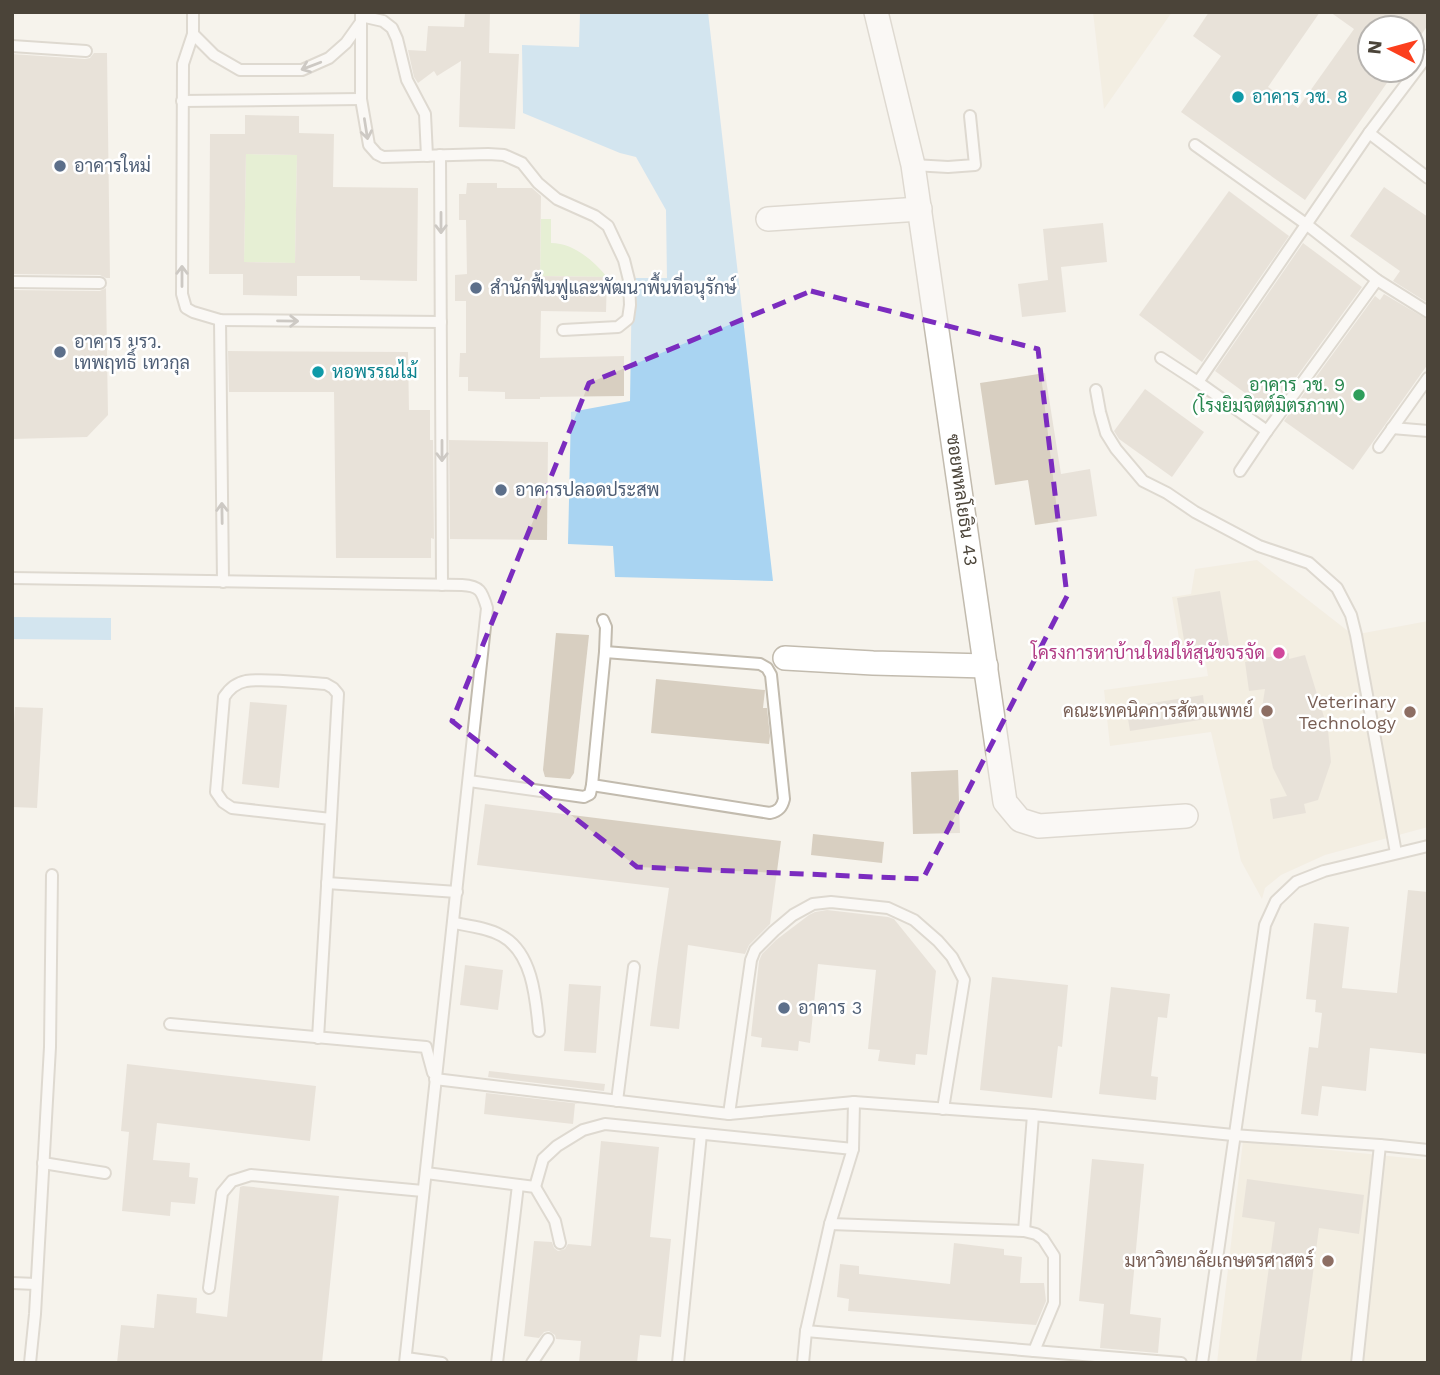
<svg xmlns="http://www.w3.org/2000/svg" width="1440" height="1375" font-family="'Work Sans',Sarabun,sans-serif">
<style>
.education{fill:#efe8d6}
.green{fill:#d2eab5}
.water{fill:#a9d4f2}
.building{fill:#d8cfc1;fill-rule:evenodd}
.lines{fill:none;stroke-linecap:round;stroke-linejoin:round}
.lane-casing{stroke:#c2bbae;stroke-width:14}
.street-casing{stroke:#c2bbae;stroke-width:26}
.lane{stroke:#fff;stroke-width:10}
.street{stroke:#fff;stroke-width:23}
.oneway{stroke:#9c9892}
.marked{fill:none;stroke:#7b2cbf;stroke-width:5;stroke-dasharray:14 9;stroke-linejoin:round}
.culture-dot{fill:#0f9aa8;stroke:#fff;stroke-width:2.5}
.service-dot{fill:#5c6f8a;stroke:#fff;stroke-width:2.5}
.leisure-dot{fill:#2e9e5b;stroke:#fff;stroke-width:2.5}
.hotel-dot{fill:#d1479c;stroke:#fff;stroke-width:2.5}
.education-dot{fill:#8d6e63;stroke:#fff;stroke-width:2.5}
.labels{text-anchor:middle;stroke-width:5;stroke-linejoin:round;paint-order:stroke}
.culture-label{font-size:18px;fill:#0d838f;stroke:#fff;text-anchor:start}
.service-label{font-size:18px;fill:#4e5e75;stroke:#fff;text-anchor:start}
.leisure-label{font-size:18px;fill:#27864d;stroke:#fff;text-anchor:end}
.street-label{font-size:18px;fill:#4b4439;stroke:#fff}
.hotel-label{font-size:18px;fill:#b23c85;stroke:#fff;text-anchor:end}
.education-label{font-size:18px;fill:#785e54;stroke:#fff;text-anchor:end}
</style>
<rect width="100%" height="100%" fill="#f6f3ec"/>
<g class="education">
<path d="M1093,12H1172L1104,109Z"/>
<path d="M1257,560L1353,635L1428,621V827L1325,855L1281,875L1265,888L1262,899L1241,861L1211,732L1110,746L1104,690L1208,676L1205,658L1183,662L1172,597L1191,594L1195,569Z"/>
<path d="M1243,1141L1428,1160V1363H1217Z"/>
</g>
<g class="green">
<path d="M246,154L297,155L295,263L244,262Z"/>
<path d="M541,219H551V243C573,243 593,260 607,277L540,276Z"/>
</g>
<g class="water">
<path d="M648,12H708L773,581L615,577L613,546L568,544L571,412L630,401L632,278H667L666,210L636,157L620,153L523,113L522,45L579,47L580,13L648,14Z"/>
<path d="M12,617L111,618V640L12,639Z"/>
</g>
<g class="building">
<path d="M465,12H490L489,53L519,54L515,129L459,127L461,61L437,76L434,71L418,83L414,77L408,50L426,51L428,26L464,27Z"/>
<path d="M1209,12H1320L1268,87L1298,108L1354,29L1330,12H1428V25L1412,48V28H1370V70H1396L1305,200L1181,112L1221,56L1193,36Z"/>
<path d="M94,53H107L110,278H106L100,275L12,274V54L85,59L90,58Z"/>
<path d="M245,115L299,116V133L334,134L333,187L418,188L417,281L360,280V276H297V296L243,295V274H209L210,134H245ZM246,154L297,155L295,263L244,262Z"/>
<path d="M467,183H497V188H532L541,196L540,276L607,277L606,312L541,311L540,358L624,356V396L540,397V399H505V392L468,391V377H459L460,353H466V301H455V275L467,274L466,220H459V194H466Z"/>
<path d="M1384,187L1428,217V303L1393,281L1400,271L1350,236Z"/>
<path d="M1229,191L1289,236L1202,362L1139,315Z"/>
<path d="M1103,223L1107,262L1061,267L1066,312L1022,317L1018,284L1048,280L1043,229Z"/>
<path d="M1303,243L1362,287L1271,412L1215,371Z"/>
<path d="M106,288L108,415L87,437L12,439V290L100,291Z"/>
<path d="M1384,294L1428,320V364L1353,470L1284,421L1375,296L1380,300Z"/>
<path d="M228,351L408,352L409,410H430V440H433L434,539L431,538V558H336L334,392H229Z"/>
<path d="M1045,373L1061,474L1090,469L1097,516L1035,525L1028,480L995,485L980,383Z"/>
<path d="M1145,389L1204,432L1172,477L1119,439L1114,431Z"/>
<path d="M449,440L548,442L547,540L450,539Z"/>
<path d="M1220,591L1230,651L1187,658L1177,598Z"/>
<path d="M556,633L589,635L574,773L570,779L545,777L543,770Z"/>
<path d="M1289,653V659L1305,655L1328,730L1331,762L1318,800L1304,804L1306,813L1273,819L1270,799L1287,796L1273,768L1261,714L1265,689L1249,691L1245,662Z"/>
<path d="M656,679L765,690L763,708H767L770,736L769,744L651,733Z"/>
<path d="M1203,695L1206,719L1130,731L1126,707Z"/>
<path d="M250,702L287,705L279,788L242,784Z"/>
<path d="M15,707L43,708L37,808L12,807V755Z"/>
<path d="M958,770L960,833L913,834L911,772Z"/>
<path d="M485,804L781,841L770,924L749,945L745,954L688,945L679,1029L650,1026L657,969L669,888L477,865Z"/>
<path d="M813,834L884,842L882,863L811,855Z"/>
<path d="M1408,890L1428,892V1054L1370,1048L1366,1091L1322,1086L1318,1116L1301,1114L1309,1047L1318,1048L1322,1013L1315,1012L1316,1000L1306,999L1314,923L1349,927L1342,988L1397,993Z"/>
<path d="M827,910L888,917L894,919L936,971L927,1055L916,1054L915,1065L878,1061L880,1050L868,1049L876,970L818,964L810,1043L799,1041L798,1051L761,1047L762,1038L751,1036L759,961L762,954L776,940L809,915L815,912Z"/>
<path d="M465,965L503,970L498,1010L460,1005Z"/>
<path d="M992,977L1068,985L1062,1047L1058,1046L1052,1098L980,1090Z"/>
<path d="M569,984L601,986L596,1053L564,1051Z"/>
<path d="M1111,987L1170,994L1167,1018L1158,1017L1151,1076L1158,1077L1156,1100L1099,1094Z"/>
<path d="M127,1064L316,1086L310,1141L157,1123L153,1160L190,1163L189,1177L198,1178L195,1204L171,1202L170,1216L122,1211L129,1132L121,1131Z"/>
<path d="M489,1071L605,1084L604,1091L488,1077Z"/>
<path d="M486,1093L581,1104H575L573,1124L484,1114Z"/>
<path d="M601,1141L659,1147L650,1237L671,1239L661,1337L640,1335L637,1363H579L581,1341L556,1339L555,1335L549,1331L544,1332L539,1338L524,1336L534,1241L552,1242L554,1248L558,1251L565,1249L568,1244L591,1246Z"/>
<path d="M1092,1159L1144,1164L1130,1314L1161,1318L1158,1353L1100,1348L1104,1304L1079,1301Z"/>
<path d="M1247,1179L1364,1195L1359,1234L1319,1228L1301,1363H1256L1275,1222L1242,1217Z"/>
<path d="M243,1186L339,1196L322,1363H117L121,1325L154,1328L157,1294L197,1298L196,1313L227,1317L240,1187Z"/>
<path d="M954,1243L1004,1249V1255L1022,1257L1020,1283H1044L1046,1301L1036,1325L848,1311L849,1299L837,1297L840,1264L859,1266V1274L950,1284Z"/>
</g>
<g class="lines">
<g class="lane-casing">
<g id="lane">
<path d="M193,12V34L183,64L182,294L186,308L193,312L220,320L441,322"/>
<path d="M361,12V99L369,145L377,154L383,157L488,154L504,155L522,163L538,183L557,199L595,216L608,226L624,260L629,280L630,305L628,319L618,327L563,330"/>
<path d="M361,16L383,21L392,28L397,39L407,80L425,114L427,156"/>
<path d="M193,34L214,55L240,70H302L329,58L346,43L361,22"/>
<path d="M12,46L86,51"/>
<path d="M182,101L361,99"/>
<path d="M1369,133L1428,178"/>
<path d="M1195,145L1306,224L1377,280L1428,312"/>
<path d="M440,155L442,585"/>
<path d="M913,165L948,167L975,165L970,116"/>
<path d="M12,282L100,283"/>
<path d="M220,320L223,582"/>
<path d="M1161,358L1198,382L1267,431"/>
<path d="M1198,382L1369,133L1428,55"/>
<path d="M1096,390L1100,412L1106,433L1116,449L1143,481L1167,493L1195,512L1259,546L1309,563L1337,588L1351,615L1356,635L1396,853"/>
<path d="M1392,428L1428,431"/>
<path d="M1379,447L1428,378"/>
<path d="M1240,471L1267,431L1377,280"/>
<path d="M12,578L462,585C480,586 482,591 487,608L405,1363"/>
<path d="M469,781L584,797L590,794L592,785L605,652L606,627L603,620"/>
<path d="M592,785L770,813C779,811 782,807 784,799L771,675L767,668L760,664L605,652"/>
<path d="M327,883L457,892"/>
<path d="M454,923C470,926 488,928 502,936C533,953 536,1000 539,1031"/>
<path d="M170,1024L426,1047L433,1073"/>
<path d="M318,1038L331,819L232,808L223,802L216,792L224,697C229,689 236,683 246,681C267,678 303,683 326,684L333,688L338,694L331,819"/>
<path d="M435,1079L729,1114L854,1102L1033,1115L1233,1135L1380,1145L1428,1150"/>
<path d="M617,1101L634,967"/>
<path d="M729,1114L751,960L755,950L774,931L793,915L813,904L831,902L888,908L914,920L938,941L952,957L964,980L943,1109"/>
<path d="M43,1163L105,1173"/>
<path d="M426,1173L535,1187L555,1221L560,1243"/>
<path d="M535,1187L543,1159L557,1146L583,1130L605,1124L853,1149"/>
<path d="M1024,1231L1033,1115"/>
<path d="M12,1283L36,1284"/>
<path d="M209,1288L222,1193L232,1181L251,1175L423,1191"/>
<path d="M806,1331L1034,1351L1054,1303V1256L1043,1239L1036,1234L1024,1231L830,1224"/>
<path d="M1034,1351L1181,1363"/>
<path d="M406,1358L442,1363"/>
<path d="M30,1363L35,1314L50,1047L52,875"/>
<path d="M497,1363L518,1185"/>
<path d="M532,1363L548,1339"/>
<path d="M678,1363L701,1134"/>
<path d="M803,1363L806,1331L830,1224L853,1149L854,1102"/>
<path d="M1202,1363L1265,925L1276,901L1296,882L1324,871L1428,846"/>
<path d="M1357,1363L1380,1145"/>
</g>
</g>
<g class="street-casing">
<g id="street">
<path d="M876,12L913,165L1005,802L1020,820L1039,826L1186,816"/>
<path d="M768,219L920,209"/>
<path d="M785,658L873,663L986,666"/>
</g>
</g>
<use href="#lane" class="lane"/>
<use href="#street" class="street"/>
</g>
<defs><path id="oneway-shaft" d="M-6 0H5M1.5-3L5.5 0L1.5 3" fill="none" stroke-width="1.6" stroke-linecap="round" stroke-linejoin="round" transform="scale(1.75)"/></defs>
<g class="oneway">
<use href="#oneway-shaft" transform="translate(311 66) rotate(159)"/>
<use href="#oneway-shaft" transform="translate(366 129) rotate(81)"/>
<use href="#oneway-shaft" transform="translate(441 223) rotate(90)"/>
<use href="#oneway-shaft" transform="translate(182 276) rotate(-90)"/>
<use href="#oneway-shaft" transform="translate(288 321) rotate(1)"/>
<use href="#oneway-shaft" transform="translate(442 451) rotate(90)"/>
<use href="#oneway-shaft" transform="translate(222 513) rotate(-91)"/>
</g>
<path d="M0 0H1440V1375H0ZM811,291L1038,349L1067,596L923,879L637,867L452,721L589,383Z" fill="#f6f3ec" fill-opacity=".55" fill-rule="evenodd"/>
<path class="marked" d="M811,291L1038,349L1067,596L923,879L637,867L452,721L589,383Z"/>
<g class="culture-dot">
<circle cx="1238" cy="97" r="7"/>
<circle cx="318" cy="372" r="7"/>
</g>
<g class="service-dot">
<circle cx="60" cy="166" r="7"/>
<circle cx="476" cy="288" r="7"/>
<circle cx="60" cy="352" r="7"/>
<circle cx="501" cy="490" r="7"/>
<circle cx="784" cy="1008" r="7"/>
</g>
<circle class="leisure-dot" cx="1359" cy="395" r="7"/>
<circle class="hotel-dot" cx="1279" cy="653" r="7"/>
<g class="education-dot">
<circle cx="1267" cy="711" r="7"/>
<circle cx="1410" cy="712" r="7"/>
<circle cx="1328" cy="1261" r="7"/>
</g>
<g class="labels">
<g class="culture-label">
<text x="1252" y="103">อาคาร วช. 8</text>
<text x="332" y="378">หอพรรณไม้</text>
</g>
<g class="service-label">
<text x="74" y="172">อาคารใหม่</text>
<text x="490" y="294">สำนักฟื้นฟูและพัฒนาพื้นที่อนุรักษ์</text>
<text x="74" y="348">อาคาร มรว.<tspan x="74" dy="21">เทพฤทธิ์ เทวกุล</tspan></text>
<text x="515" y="496">อาคารปลอดประสพ</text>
<text x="798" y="1014">อาคาร 3</text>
</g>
<g class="leisure-label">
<text x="1345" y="391">อาคาร วช. 9<tspan x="1345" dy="21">(โรงยิมจิตต์มิตรภาพ)</tspan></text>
</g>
<g class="street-label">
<text transform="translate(962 500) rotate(82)" y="6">ซอยพหลโยธิน 43</text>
</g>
<g class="hotel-label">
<text x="1265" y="659">โครงการหาบ้านใหม่ให้สุนัขจรจัด</text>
</g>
<g class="education-label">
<text x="1396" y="708">Veterinary<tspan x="1396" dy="21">Technology</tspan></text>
<text x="1253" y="717">คณะเทคนิคการสัตวแพทย์</text>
<text x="1314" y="1267">มหาวิทยาลัยเกษตรศาสตร์</text>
</g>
</g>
<rect width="1440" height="1375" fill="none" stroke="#4b4439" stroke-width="28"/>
<g transform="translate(1391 49) rotate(276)"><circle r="33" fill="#ffffff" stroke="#b7b4b0" stroke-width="2"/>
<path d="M0-5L12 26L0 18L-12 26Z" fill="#fc3f1d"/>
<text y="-10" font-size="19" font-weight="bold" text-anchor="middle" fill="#4b4439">N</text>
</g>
</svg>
